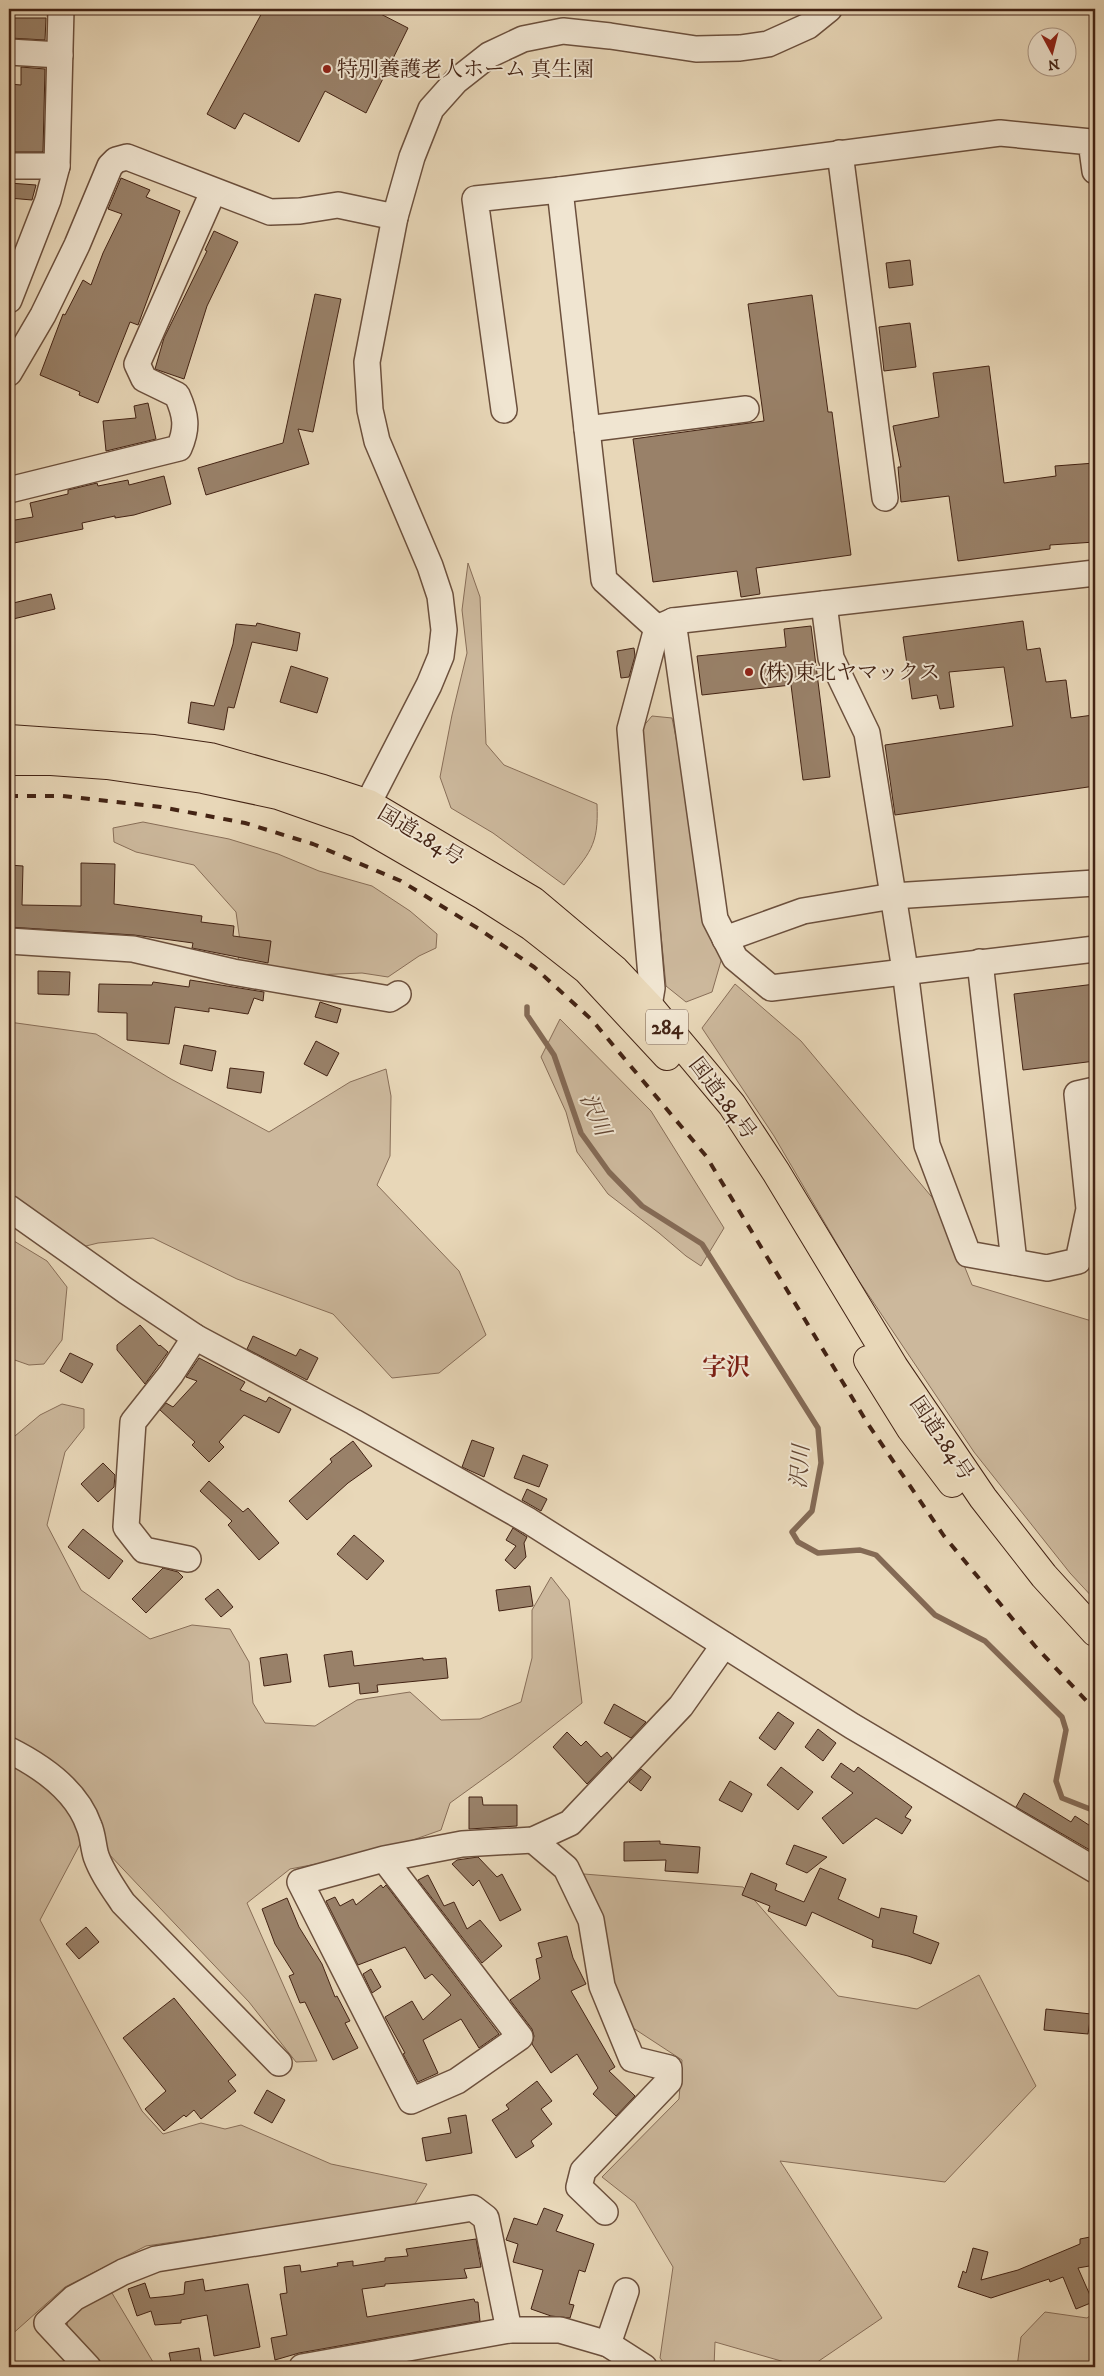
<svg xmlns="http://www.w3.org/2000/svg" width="1104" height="2376" font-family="'IM FELL DW Pica','Noto Serif JP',serif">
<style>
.green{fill:#ccb89c;stroke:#886e58}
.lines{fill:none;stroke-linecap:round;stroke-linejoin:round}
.stream{stroke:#846a55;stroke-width:5.5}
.building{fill:#998169;stroke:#432314}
.minor-casing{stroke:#6c503d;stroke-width:28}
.highway-casing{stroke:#432314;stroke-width:30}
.minor{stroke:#f0e5d1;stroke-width:25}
.highway{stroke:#e8d7b8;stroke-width:28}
.rail{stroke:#432314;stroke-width:4;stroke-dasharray:9 9;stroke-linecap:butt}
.poi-dot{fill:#8f2418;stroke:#f0e5d1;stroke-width:2}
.labels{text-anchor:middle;stroke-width:4;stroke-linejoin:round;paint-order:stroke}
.shield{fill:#f0e5d1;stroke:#775d4d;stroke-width:1}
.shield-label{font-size:20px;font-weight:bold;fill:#432314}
.poi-label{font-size:21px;fill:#432314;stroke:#f0e5d1;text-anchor:start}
.street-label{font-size:21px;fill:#432314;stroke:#f0e5d1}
.water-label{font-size:22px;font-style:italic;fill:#644734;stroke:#f0e5d1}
.quarter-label{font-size:24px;font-weight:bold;fill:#7a1f14;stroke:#f0e5d1}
</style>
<rect width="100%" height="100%" fill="#e8d7b8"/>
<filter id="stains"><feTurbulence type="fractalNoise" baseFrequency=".004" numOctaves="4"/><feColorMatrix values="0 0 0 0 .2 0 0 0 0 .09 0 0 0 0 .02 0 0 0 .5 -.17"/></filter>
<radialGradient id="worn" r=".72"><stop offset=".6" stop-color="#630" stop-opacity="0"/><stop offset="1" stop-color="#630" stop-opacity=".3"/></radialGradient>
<g class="green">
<path d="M468,563L480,597L486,744L504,765L597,804C599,847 589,853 564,885L493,833L451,808L440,777L452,715L467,653L462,610Z"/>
<path d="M652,716L672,718L692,816L706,928L723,954L712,992L686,1002L666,986L641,729Z"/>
<path d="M143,822L229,839L278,854L319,871L372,886L410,911L437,934L436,948L419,956L388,977L362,973L314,975L238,962L240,941L236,912L194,865L136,852L114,842L113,828Z"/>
<path d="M735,984L801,1041L941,1208L972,1285L1095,1322V1600L1070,1573L974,1452L857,1278L774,1136L702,1028Z"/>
<path d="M560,1019L651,1111L724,1228L701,1266L686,1256L659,1233L608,1194L577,1152L566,1112L541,1057Z"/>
<path d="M9,1022L96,1034L171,1079L269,1132L350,1082L386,1069L391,1096L390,1156L377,1185L459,1271L486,1335L439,1373L392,1378L333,1314L237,1279L153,1238L98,1243L82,1247L9,1196Z"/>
<path d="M9,1238L47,1261L67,1287L62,1340L44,1364L29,1365L9,1358Z"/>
<path d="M62,1404L84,1409V1428L65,1452L47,1525L81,1590L150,1639L192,1625L230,1629L249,1662L253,1703L265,1723L315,1726L357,1700L410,1692L441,1720L480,1719L521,1702L532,1658V1610L551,1577L569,1600L582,1703L511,1759L450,1803L441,1830L379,1852L290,1869L247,1903L317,2061L296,2062L249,2002L87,1831L40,1920L142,2111L163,2134L201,2123L225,2129L241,2125L331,2164L427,2184L413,2207L146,2246L65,2287L9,2337V1768L11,1765L9,1759V1441L40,1415Z"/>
<path d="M584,1874L743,1887L838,1996L917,2009L979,1975L1036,2086L945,2182L780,2161L882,2318L810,2367H802L715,2342L714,2367H667L660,2358L673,2267L635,2203L602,2177L679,2099L682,2060L624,2022Z"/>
<path d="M109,2288L156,2367H101L67,2328L68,2316Z"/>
<path d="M1045,2312L1087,2318L1095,2312V2367H1017L1021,2337Z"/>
</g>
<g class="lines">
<path class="stream" d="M527,1007V1015L554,1055L581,1133L609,1172L642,1206L702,1244L818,1428L821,1463L812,1511L792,1532L798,1542L818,1553L860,1550L876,1555L935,1615L985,1641L1062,1717L1066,1730L1056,1781L1062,1798L1095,1811"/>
</g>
<g class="building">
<path d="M264,9H371L408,28L366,113L325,91L299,142L244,113L235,129L207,114Z"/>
<path d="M11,18H46L45,40L10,38Z"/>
<path d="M21,67L45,69L43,152H11L9,84L21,85Z"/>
<path d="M121,178L150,190L146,197L180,211L138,325L130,322L98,403L79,395L80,392L40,375L63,314L65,315L83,280L91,285L103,253L122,214L108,209Z"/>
<path d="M9,183L36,185L32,200L9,198Z"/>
<path d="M214,231L238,242L207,306L184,379L155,369L164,338L207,251L205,250Z"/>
<path d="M910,260L913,285L889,288L886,263Z"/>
<path d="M315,294L341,299L313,432L298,429L309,464L206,495L198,468L283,443Z"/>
<path d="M812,295L828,412H832L851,555L756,568L760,594L741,597L737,571L653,582L633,439L764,421L748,304Z"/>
<path d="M910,323L916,367L884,371L879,327Z"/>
<path d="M989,366L1004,483L1056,476L1055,466L1095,463V542L1050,545V549L958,561L949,496L901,502L898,467H901L893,426L939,417L933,373Z"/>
<path d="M148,403L156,439L106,451L103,421L136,418L134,406Z"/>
<path d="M164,476L171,504L134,515L115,518V516L82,523L83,529L9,544V521L33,517L30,503L68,494V490L97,483L98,486L128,480L129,485Z"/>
<path d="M51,594L55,609L9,620V604Z"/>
<path d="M1023,621L1027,650L1040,648L1046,682L1066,680L1071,718L1093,715L1095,731V786L895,815L885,745L1013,726L1004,667L949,672L954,707L940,709L937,695L912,699L903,637Z"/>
<path d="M257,623L300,633L297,651L252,642L234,708L228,707L224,730L188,723L191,702L214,706L233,644L236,624L256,626Z"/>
<path d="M811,626L830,777L803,780L791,685L702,695L697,656L786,647L784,629Z"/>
<path d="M634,648L635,656L629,677L621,678L617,651Z"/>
<path d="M291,666L328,678L317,713L280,702Z"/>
<path d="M81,863L115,864L114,904L202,916L201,922L234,926L233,936L271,941L268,963L192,948L193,943L134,935L9,927V865L23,866L22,905L81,906Z"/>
<path d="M38,971L70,972L69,995L38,994Z"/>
<path d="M190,980L264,992L263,1001L254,998L248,1014L209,1008V1012L175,1007L169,1044L127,1040V1013L98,1012L99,984L152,985L153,982L189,987Z"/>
<path d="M1095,984V1061L1023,1070L1014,994Z"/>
<path d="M320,1002L341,1009L337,1023L315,1017Z"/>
<path d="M316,1041L339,1053L327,1076L304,1064Z"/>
<path d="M184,1045L216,1051L212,1071L180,1064Z"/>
<path d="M230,1068L264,1072L261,1093L227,1088Z"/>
<path d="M140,1325L159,1346L160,1345L168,1352L145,1384L117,1350V1345Z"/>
<path d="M253,1336L296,1356L300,1349L318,1358L307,1380L247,1349Z"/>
<path d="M70,1353L93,1364L82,1383L60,1371Z"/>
<path d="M199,1358L245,1382L240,1390L266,1402L269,1397L291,1409L279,1433L244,1415L219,1442L224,1447L209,1462L192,1445L195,1442L160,1410L166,1403L173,1407L197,1381L186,1377Z"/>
<path d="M472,1440L494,1448L484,1477L462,1467Z"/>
<path d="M353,1441L372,1466L348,1483L307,1520L289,1501L332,1462L330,1459Z"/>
<path d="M523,1455L548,1465L539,1487L514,1478Z"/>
<path d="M103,1463L115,1475L114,1487L98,1502L81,1484Z"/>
<path d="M209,1481L243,1512L248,1508L279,1543L259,1560L228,1525L232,1521L200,1491Z"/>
<path d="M527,1489L547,1499L541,1511L522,1500Z"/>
<path d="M513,1528L527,1537L524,1543L526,1557L515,1569L505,1560L516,1546L506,1540Z"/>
<path d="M83,1529L123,1561L109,1579L68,1547Z"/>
<path d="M354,1535L384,1561L367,1580L337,1554Z"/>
<path d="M163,1568L178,1572L183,1577L146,1613L132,1599Z"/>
<path d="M530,1586L533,1606L499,1611L496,1590Z"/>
<path d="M218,1589L233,1607L221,1617L205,1599Z"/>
<path d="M352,1651L354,1666L423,1658V1660L446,1658L448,1678L377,1685L378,1692L360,1694L359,1683L329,1687L324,1655Z"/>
<path d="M287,1654L291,1682L264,1686L260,1658Z"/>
<path d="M614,1704L646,1722L631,1738L604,1723Z"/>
<path d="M778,1712L794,1723L775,1750L759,1738Z"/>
<path d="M818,1729L836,1743L823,1761L805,1747Z"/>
<path d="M567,1732L581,1746L586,1741L601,1757L607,1752L612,1758L587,1784L553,1747Z"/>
<path d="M841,1763L854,1772L858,1767L912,1807L905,1817L911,1820L902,1834L876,1818L843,1844L822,1818L853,1793L831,1777Z"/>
<path d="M781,1767L813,1792L798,1810L767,1785Z"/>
<path d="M641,1769L651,1777L641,1791L629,1782Z"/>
<path d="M730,1781L752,1794L742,1812L719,1800Z"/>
<path d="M1024,1793L1071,1822L1075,1816L1095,1829V1853L1016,1807Z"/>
<path d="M469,1797H482L483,1805H517V1826L469,1829Z"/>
<path d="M660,1841V1844L700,1847L698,1873L665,1871L666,1860L624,1861V1842Z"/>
<path d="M794,1845L827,1857L807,1873L786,1864Z"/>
<path d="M478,1857L497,1877L502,1874L521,1910L500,1921L479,1880L473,1886L452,1864L457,1860Z"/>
<path d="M820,1868L846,1879L838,1899L879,1918L881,1908L917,1916L913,1933L939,1943L931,1964L908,1956L872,1947L873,1940L812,1912L806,1926L768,1911L770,1906L742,1895L751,1873L777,1884L775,1890L804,1902Z"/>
<path d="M428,1875L444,1906L454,1902L467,1929L480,1920L502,1946L482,1963L418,1880Z"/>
<path d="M381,1885L383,1888L386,1885L499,2034L479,2048L461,2019L423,2040L438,2073L418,2082L403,2054L405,2053L385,2017L412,2001L423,2020L451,1995L432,1974L425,1979L405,1947L358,1965L326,1901L335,1897L340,1906L353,1899L356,1905Z"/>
<path d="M287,1898L299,1927L322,1964L335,1997L337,1996L350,2021L345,2023L358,2048L333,2060L305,2002L300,2003L289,1976L294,1974L275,1944L262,1909Z"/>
<path d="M86,1927L99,1942L79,1959L66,1944Z"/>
<path d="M567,1936L573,1958L586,1984L571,1991L615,2067L609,2071L635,2096L616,2116L593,2094L598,2088L577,2054L551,2073L532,2044L534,2036L532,2029L510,2000L540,1979L536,1959L542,1957L538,1943Z"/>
<path d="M371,1969L381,1987L372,1993L363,1974Z"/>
<path d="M174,1998L236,2075L228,2081L236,2091L201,2119L194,2110L186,2117L184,2115L164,2131L145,2109L166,2091L123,2038Z"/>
<path d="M1046,2009L1091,2014L1088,2034L1044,2030Z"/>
<path d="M537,2081L552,2101L541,2109L552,2124L531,2141L534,2146L516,2158L492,2120L509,2109L506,2105Z"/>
<path d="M267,2090L285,2100L272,2123L254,2113Z"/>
<path d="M466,2115L472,2153L426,2161L422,2138L451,2133L448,2118Z"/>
<path d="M544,2208L563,2215L556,2231L594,2244L585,2272L579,2270L569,2304L574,2305L570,2318L551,2316L531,2309L543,2270L513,2262L518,2244L506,2240L514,2218L537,2225Z"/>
<path d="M1095,2236V2265L1078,2268L1093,2302L1076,2309L1063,2277L1050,2282L1049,2279L991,2298L958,2287L963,2271L966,2273L973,2248L988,2252L981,2280L1018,2270L1080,2244V2239Z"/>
<path d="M476,2239L481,2267L464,2269L467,2278L385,2284V2286L362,2289L367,2317L474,2299L475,2302H478L480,2321L299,2353L275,2360L271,2338L287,2335L280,2294L287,2293L284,2267L300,2265L301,2272L338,2266L337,2263L353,2261V2266L385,2261V2258L408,2256L406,2249Z"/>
<path d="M203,2279L205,2291L248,2284L260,2347L214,2356L207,2315L181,2320V2323L155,2325L151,2311L137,2316L128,2289L145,2283L150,2298L171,2296L184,2294L185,2282Z"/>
<path d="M199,2348L202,2367H172L169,2353Z"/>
</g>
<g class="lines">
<g class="minor-casing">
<g id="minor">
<path d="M9,52L60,55"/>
<path d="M840,153L885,498"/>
<path d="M9,166H57"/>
<path d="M9,300L48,200L57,166L61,9"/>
<path d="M9,373L43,315L77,245L110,166L116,160L127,157L270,212L300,211L338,205L395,217"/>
<path d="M504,410L475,199L560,190"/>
<path d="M587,429L746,409"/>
<path d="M9,490L179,448C188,428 186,415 177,395L144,379L137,364L213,192"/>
<path d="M824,604L831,658L867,733L905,970L927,1145L968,1254L1047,1268L1078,1261L1089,1209L1077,1094L1095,1090"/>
<path d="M673,621L715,919L735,958L771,988L1095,949"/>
<path d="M657,628L604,580L560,190L1000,133L1091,142L1095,171"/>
<path d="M657,628L673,621L1095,573"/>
<path d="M359,821L429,685L441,656L444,630L440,596L430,566L377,441L370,410L367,362L395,217L412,157L431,109L456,81L489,55L523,39L563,31L610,36L696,49L740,48L768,44L808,26L829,9"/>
<path d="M725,939L803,911L893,896L1095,883"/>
<path d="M9,941L133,949L233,972L390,999L398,994"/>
<path d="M980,962L1014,1262"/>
<path d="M637,1018L649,1006L652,988L630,729L657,628"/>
<path d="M9,1208L126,1291L195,1337L354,1422L529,1521L852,1726L1095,1870"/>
<path d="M188,1559L144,1550L126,1527L133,1422L171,1374L195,1337"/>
<path d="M9,1750C41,1766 77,1791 89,1826C93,1835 93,1846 96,1856C102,1873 113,1888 123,1903L279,2063"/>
<path d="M533,1840L566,1868L591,1920L602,1986L632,2059L669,2068V2081L583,2171L579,2187L605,2212"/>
<path d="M384,1859L520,2037L457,2081L411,2101L300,1882L384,1859L462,1844L533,1840L570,1823L681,1706L724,1645"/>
<path d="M608,2344L626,2291"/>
<path d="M88,2367L47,2323L74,2298L123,2272L156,2259L473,2208L486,2218L509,2330"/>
<path d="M302,2367L509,2330H560L608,2344L644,2367"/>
</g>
</g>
<g class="highway-casing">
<g id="highway">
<path d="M9,739L154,749L210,757L323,789L369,804L533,901L615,970L649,1006L732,1105L776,1172L894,1367L983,1498L1044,1576L1095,1632"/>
<path d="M9,761H51L107,765L203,779L278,795L358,823L484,896L531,926L587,970L667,1056"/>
<path d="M868,1360L911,1429L952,1483"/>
</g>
</g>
<use href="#minor" class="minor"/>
<use href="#highway" class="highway"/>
<path class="rail" d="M9,796H62L161,807L245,823L313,844L401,881L479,929L534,967L592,1020L706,1156L868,1424L944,1536L1035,1646L1095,1710"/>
</g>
<g class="poi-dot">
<circle cx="327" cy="69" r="5"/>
<circle cx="749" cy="672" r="5"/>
</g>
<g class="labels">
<rect class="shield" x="646" y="1009.5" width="42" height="35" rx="4"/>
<g class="shield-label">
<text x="667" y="1034">284</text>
</g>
<g class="poi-label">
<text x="337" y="76">特別養護老人ホーム 真生園</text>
<text x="759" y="679">(株)東北ヤマックス</text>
</g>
<g class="street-label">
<text transform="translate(421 835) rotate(31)" y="7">国道284号</text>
<text transform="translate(723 1098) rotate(53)" y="7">国道284号</text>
<text transform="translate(942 1438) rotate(56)" y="7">国道284号</text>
</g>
<g class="water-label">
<text transform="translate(596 1114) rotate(66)" y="8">沢川</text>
<text transform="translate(799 1467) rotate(-86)" y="8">沢川</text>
</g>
<g class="quarter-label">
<text x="726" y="1375">字沢</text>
</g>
</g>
<rect width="1104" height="2376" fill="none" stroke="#e8d7b8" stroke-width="30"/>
<rect x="10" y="10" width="1084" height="2356" fill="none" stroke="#432314" stroke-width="2.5"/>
<rect x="15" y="15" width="1074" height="2346" fill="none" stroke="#432314"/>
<g transform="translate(1052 52) rotate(173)"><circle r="24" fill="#f0e5d1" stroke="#ab9785"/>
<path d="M0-4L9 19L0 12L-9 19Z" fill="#8f2418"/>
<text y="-8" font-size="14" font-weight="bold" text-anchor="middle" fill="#432314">N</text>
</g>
<rect width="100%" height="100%" filter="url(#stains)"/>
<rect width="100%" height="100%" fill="url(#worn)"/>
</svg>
